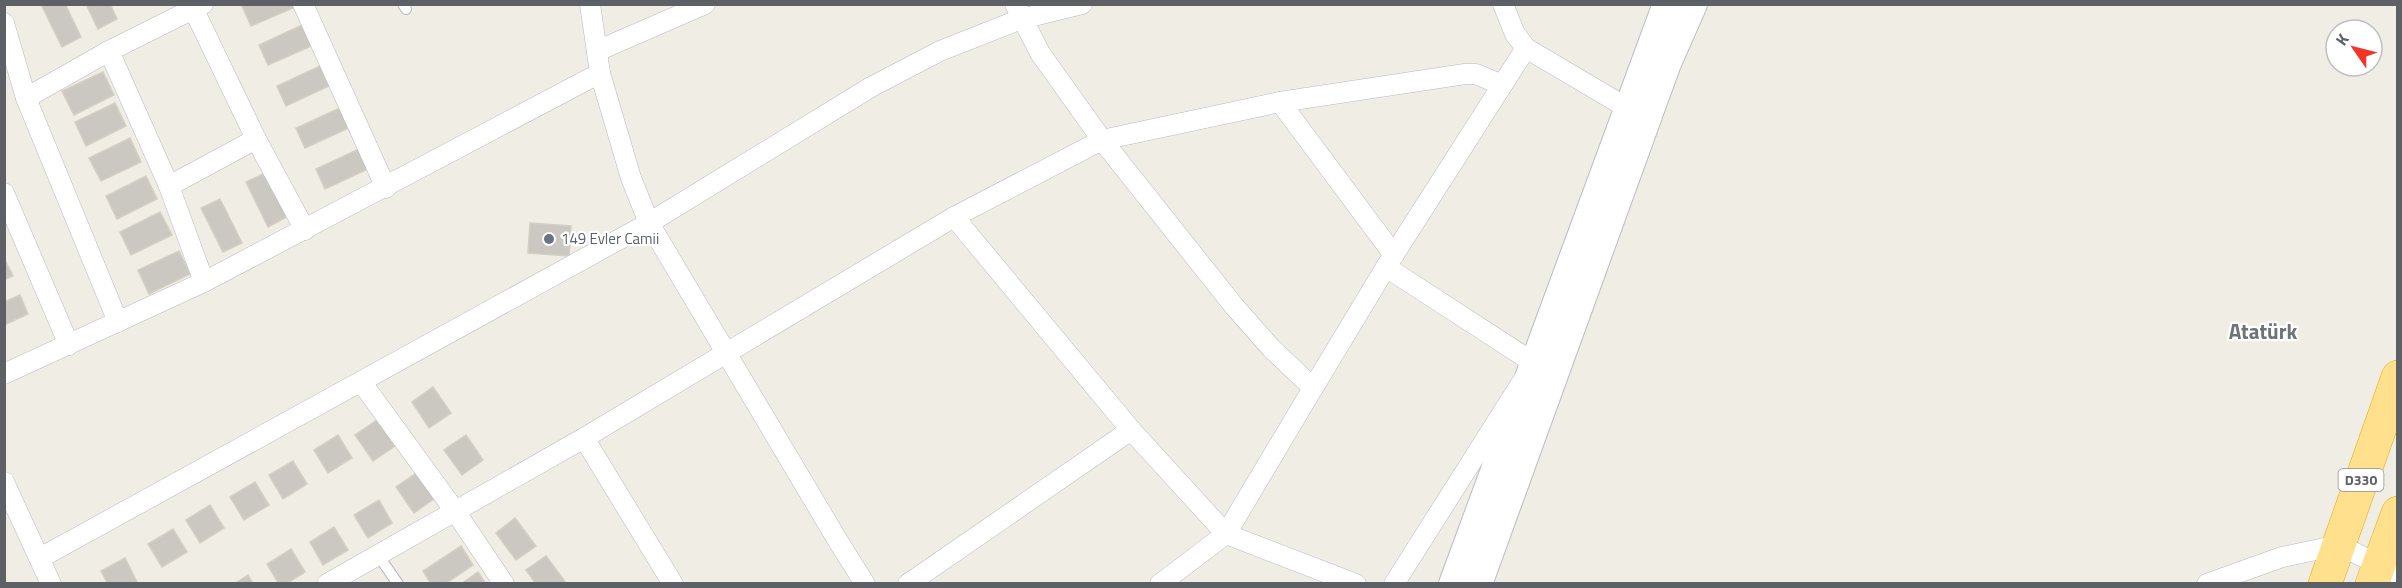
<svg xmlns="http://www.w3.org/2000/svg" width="2402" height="588" font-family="'Titillium Web',sans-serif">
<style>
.building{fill:#cbc8c2;stroke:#d5cfc3;stroke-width:1.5}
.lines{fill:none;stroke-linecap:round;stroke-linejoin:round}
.lane-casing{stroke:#b7bbbf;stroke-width:12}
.street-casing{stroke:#b7bbbf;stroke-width:21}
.secondary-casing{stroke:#b8bcc2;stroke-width:30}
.highway-casing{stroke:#f5a500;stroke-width:34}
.lane{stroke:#fff;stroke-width:10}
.street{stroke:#fff;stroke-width:20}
.secondary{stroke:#fff;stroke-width:28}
.highway{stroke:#ffe08d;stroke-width:33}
.worship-dot{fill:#6b7280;stroke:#fff;stroke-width:2}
.labels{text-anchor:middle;stroke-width:4.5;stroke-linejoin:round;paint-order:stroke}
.shield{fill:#fff;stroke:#8e9094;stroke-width:1.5}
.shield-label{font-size:14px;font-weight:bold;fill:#5d6166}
.worship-label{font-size:15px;fill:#5b616d;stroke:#fff;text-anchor:start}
.district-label{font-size:21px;font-weight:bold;fill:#6e7378;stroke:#fff}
</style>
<rect width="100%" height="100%" fill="#f0ede5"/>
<g class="building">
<path d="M41,4H65L81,37L62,47Z"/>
<path d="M86,4H110L117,19L98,29Z"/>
<path d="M245,4H294L295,7L251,26L242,6Z"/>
<path d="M302,25L311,46L268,65L259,45Z"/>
<path d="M320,66L329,86L286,106L277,86Z"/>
<path d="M103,72L114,95L74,115L62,91Z"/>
<path d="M115,103L126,126L86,146L75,122Z"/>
<path d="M340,108L349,128L305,148L296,128Z"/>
<path d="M130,138L141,162L101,181L89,158Z"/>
<path d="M359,149L368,169L325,189L316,169Z"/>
<path d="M265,173L287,217L268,227L246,182Z"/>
<path d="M146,176L157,199L117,219L106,196Z"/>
<path d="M220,199L242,243L223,252L201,208Z"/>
<path d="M160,212L172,235L131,255L120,232Z"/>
<path d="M530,223L571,226L569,256L528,253Z"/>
<path d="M179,251L190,274L149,294L138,270Z"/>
<path d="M4,258L13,276L4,280Z"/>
<path d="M20,295L28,314L4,325V302Z"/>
<path d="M433,387L451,413L429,428L412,402Z"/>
<path d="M377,420L395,446L373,461L355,435Z"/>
<path d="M338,435L352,458L328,473L314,450Z"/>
<path d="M466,435L483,460L462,475L444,450Z"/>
<path d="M293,461L307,484L283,499L269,475Z"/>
<path d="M418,472L435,498L414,513L396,487Z"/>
<path d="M255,482L269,505L244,520L230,497Z"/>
<path d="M379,500L392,523L368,538L354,515Z"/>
<path d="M210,505L224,528L200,543L186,520Z"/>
<path d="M515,518L536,546L516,560L496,533Z"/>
<path d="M334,527L348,550L323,565L310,542Z"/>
<path d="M173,529L187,552L162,567L148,544Z"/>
<path d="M461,546L473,565L445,584H431L423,571Z"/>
<path d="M291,549L305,572L286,584H279L267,564Z"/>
<path d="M546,556L566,583V584H536L526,570Z"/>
<path d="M125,558L138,584H108L101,571Z"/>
<path d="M478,572L486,584H461Z"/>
<path d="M248,575L253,584H234Z"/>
</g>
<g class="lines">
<g class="lane-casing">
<g id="lane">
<path d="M403,4L406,9"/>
<path d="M378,555L398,584"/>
</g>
</g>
<g class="street-casing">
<g id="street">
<path d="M303,4L386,188"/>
<path d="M590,4L600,73L631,178L649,223L838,541L865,584"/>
<path d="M1015,4L1040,53L1102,140L1234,306L1271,348L1313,388L1226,534L1356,584"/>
<path d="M1503,4L1515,34L1526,48L1629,109"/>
<path d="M4,23L26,98L118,322"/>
<path d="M109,51L169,186L256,139L194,10"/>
<path d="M597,51L705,4"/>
<path d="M26,98L109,51L203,4"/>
<path d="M1280,102L1394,255"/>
<path d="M256,139L305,230"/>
<path d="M169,186L204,282"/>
<path d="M4,193L69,345"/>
<path d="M954,217L1131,430"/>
<path d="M1386,267L1534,363L1394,584"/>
<path d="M4,374L204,282L600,73"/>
<path d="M362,383L455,511L504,584"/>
<path d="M1313,388L1386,267L1526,48"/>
<path d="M584,438L673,584"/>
<path d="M4,482L51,584"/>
<path d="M40,558L649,223L871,87L940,51L1021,19L1082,4"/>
<path d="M327,584L584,438L954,217L1102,140L1280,102L1465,74H1476L1502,85"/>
<path d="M908,584L1131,430L1226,534L1160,584"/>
<path d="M2207,584L2282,557L2339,545L2398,574"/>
</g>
</g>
<g class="secondary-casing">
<g id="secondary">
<path d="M1453,584L1667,4"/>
<path d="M1478,584L1667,63L1693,4"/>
</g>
</g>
<g class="highway-casing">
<g id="highway">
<path d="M2325,584L2398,377"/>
<path d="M2372,584L2398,513"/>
</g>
</g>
<use href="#lane" class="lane"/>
<use href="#street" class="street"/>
<use href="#secondary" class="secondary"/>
<use href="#highway" class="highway"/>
</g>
<circle class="worship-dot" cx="549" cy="239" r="6"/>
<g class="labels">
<rect class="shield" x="2338.5" y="469" width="45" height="22" rx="4.5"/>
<g class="shield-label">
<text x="2361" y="485">D330</text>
</g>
<g class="worship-label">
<text x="561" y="244">149 Evler Camii</text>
</g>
<g class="district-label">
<text x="2263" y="339">Atatürk</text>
</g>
</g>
<rect width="2402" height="588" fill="none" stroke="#5d6166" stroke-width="12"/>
<g transform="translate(2354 48) rotate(305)"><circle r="28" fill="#ffffff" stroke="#bec0c2" stroke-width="1.5"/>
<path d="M0-4.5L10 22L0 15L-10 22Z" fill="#f33528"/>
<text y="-9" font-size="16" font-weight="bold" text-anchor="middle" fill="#5d6166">K</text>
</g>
</svg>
